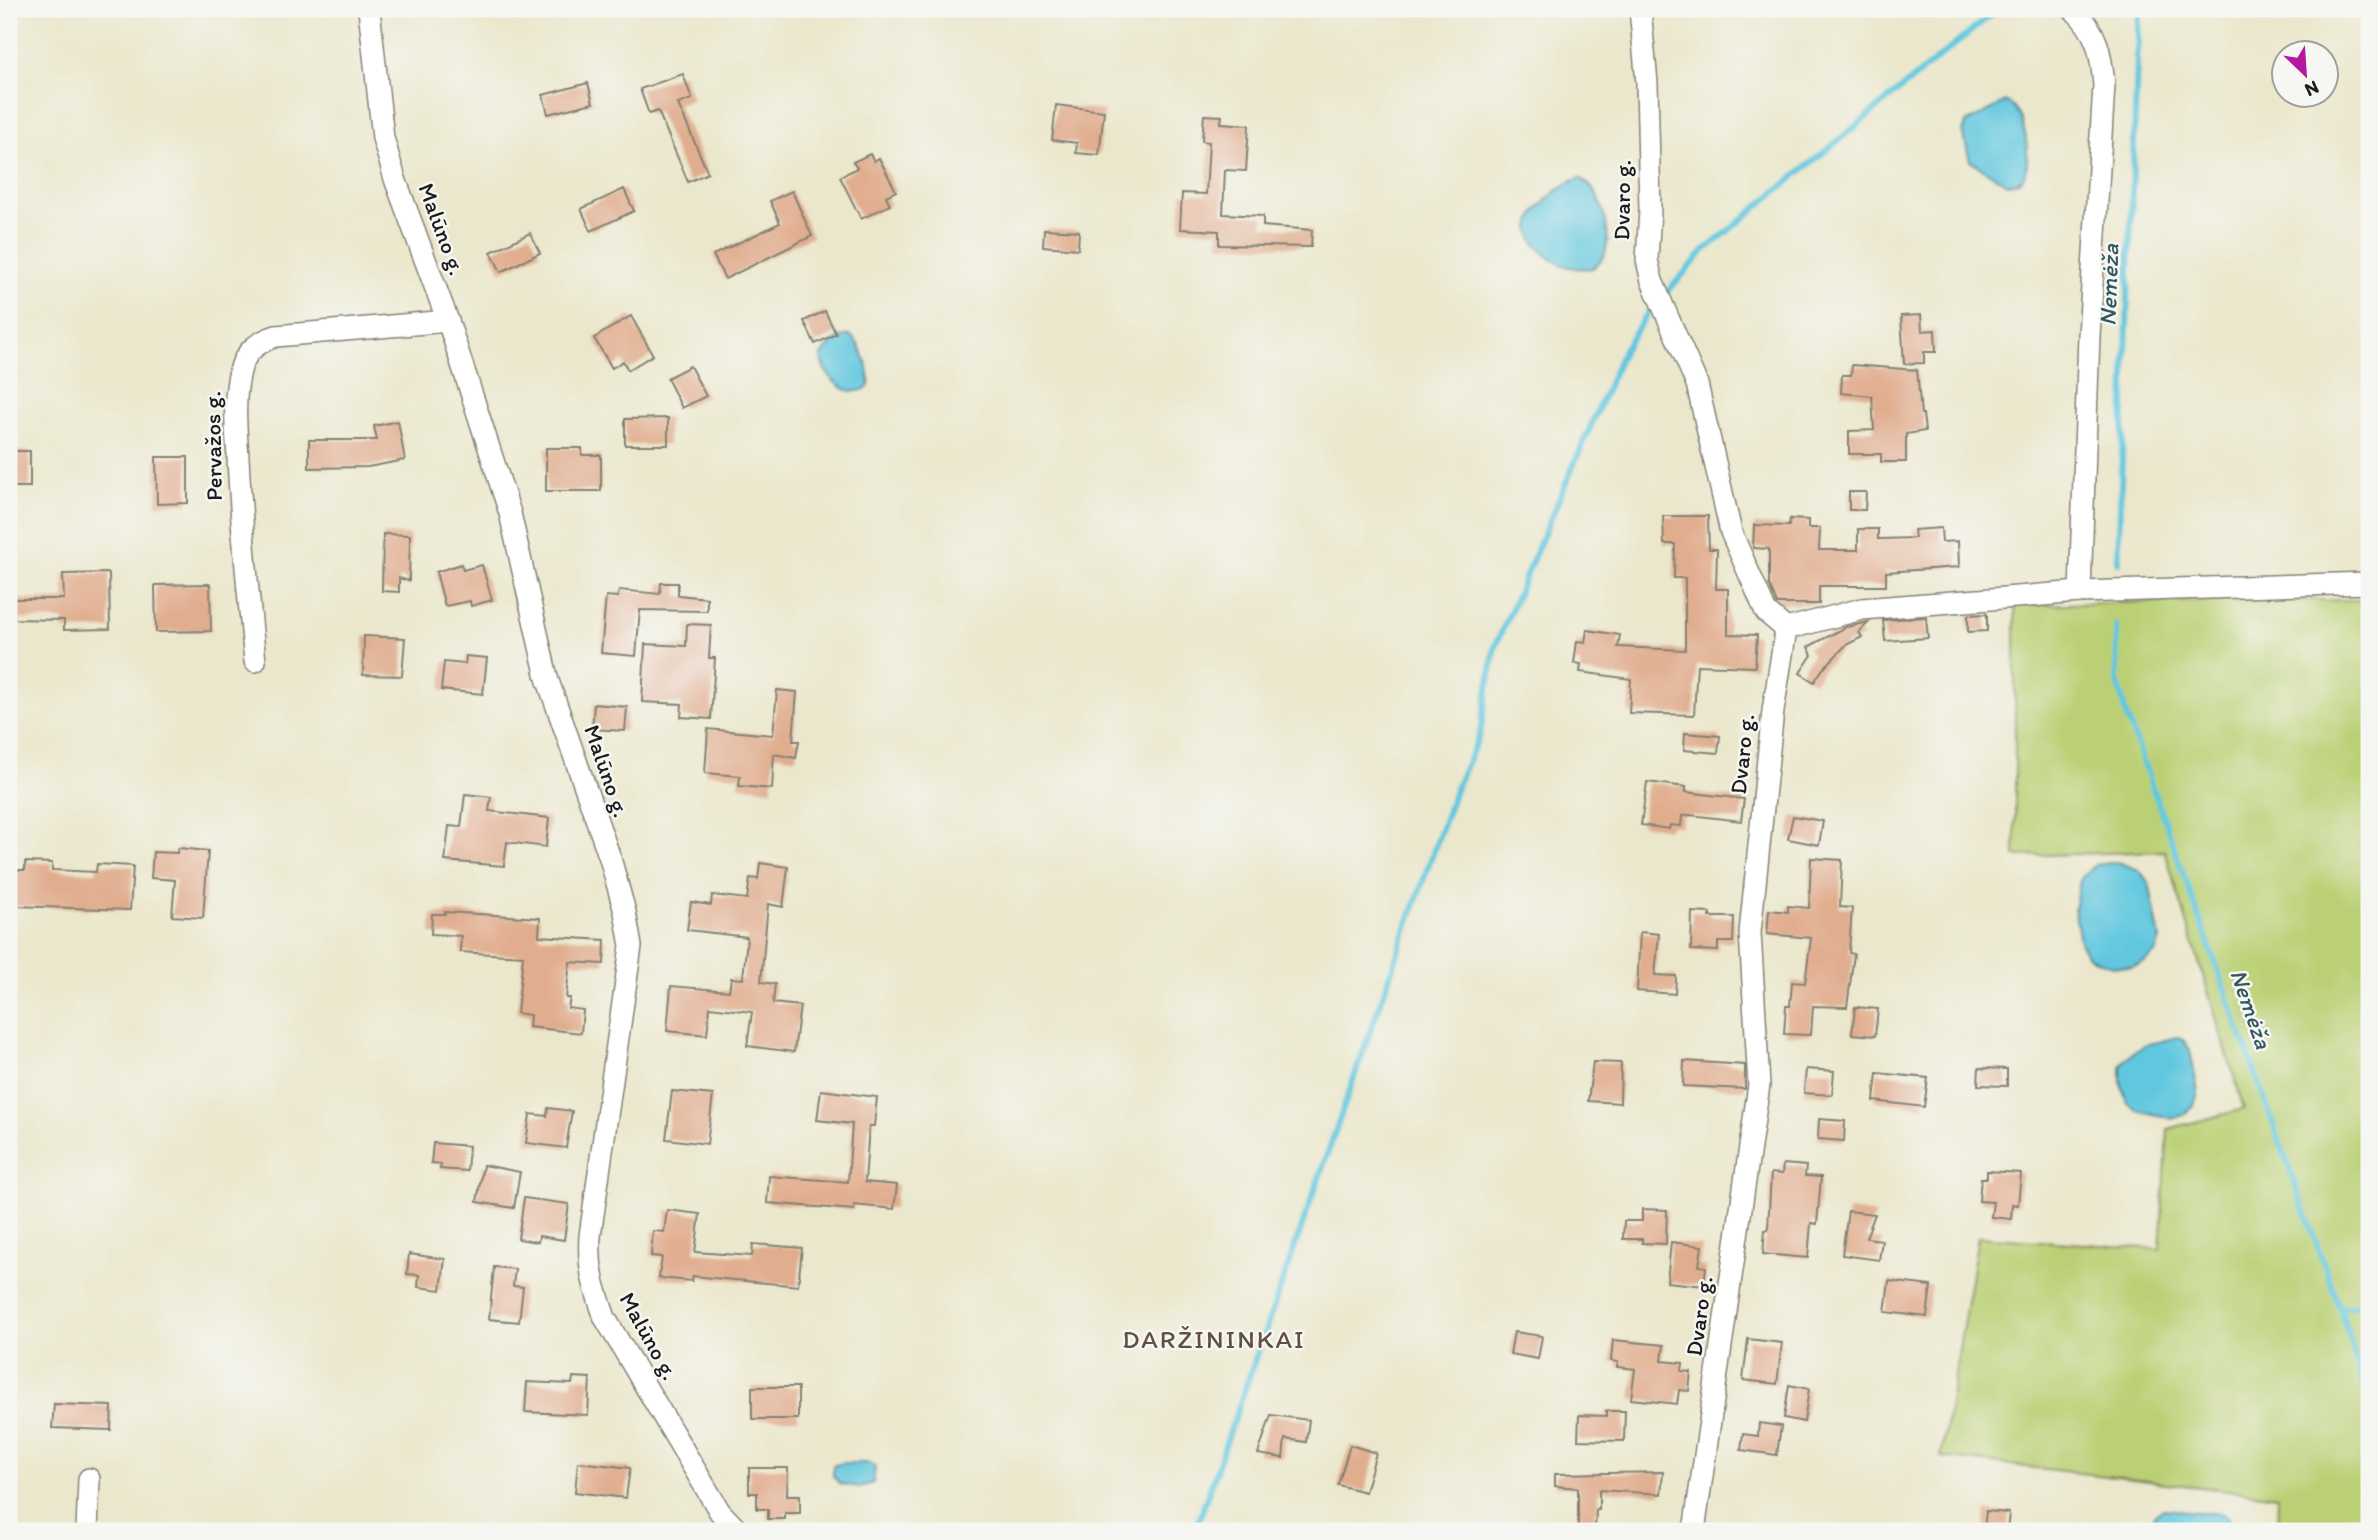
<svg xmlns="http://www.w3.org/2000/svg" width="2378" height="1540" font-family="Itim,sans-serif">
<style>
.green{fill:#bbd074;stroke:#6c7648;stroke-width:2}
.water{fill:#61c7de;stroke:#3e727d;stroke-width:2}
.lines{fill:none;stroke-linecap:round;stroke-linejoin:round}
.stream{stroke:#61c7de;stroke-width:6}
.building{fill:#e1ad8f}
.street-casing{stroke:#848274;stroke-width:24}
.street{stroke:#fff;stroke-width:21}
.labels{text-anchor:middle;stroke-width:5;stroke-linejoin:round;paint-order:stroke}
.street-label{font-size:23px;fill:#1c1c1c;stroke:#f6f6f2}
.water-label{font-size:24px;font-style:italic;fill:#345860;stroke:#f6f6f2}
.quarter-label{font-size:26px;letter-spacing:2px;fill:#614f44;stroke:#f6f6f2}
</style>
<rect width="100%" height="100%" fill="#f6f6f2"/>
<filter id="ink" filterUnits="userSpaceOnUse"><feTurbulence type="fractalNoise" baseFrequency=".0143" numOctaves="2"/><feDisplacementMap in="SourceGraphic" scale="14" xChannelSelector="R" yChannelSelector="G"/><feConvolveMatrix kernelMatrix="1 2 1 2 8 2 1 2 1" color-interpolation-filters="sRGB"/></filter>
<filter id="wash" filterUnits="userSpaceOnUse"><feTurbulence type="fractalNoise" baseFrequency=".00686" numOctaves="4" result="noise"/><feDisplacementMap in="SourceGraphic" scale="28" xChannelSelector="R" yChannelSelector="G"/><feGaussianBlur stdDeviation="1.57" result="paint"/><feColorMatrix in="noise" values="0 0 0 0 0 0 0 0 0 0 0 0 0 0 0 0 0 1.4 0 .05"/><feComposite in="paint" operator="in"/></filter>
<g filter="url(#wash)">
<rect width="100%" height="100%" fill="#ebe7cc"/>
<path class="green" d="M2269,600H2369V1531H2277L2278,1496L1941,1457L1978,1237L2160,1249L2168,1129L2244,1109L2165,851L2015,856V605Z"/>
<g class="water">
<path d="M2005,102C2025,104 2033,162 2023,177C2019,182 2014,183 2008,184L1970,161L1963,132L1966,123Z"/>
<path d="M1580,178C1601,189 1611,227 1606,250C1604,258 1599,263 1593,268C1584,269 1575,269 1566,266C1551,261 1529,244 1530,227C1532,208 1563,183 1580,178Z"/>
<path d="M850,335C862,345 871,371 869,386C850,402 824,378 821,358C826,346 838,337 850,335Z"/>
<path d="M2118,862L2139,870L2149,883L2160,939L2156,952L2145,962L2131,967L2112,966L2088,957L2080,942L2074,908L2081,877L2096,865Z"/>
<path d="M2178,1037L2184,1041L2190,1050L2198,1092L2194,1106L2184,1115L2171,1118L2137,1110L2127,1102L2121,1083V1066L2126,1058L2145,1045Z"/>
<path d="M842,1463H869L875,1467L873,1483L860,1487L840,1484L833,1476V1466Z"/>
<path d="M2164,1509L2223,1514L2228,1518L2230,1531H2151C2151,1519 2152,1513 2164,1509Z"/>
</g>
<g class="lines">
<g class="stream">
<path d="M1668,291L1705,250L1998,9"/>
<path d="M2118,563L2139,9"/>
<path d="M2116,625L2117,680L2126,714L2340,1309L2369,1402"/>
<path d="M2340,1309L2369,1302"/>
<path d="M1195,1531L1455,790L1480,734L1495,647L1624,349L1650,310"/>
</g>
</g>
<g id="blocks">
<g class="building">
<path d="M683,74L692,99L678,104L708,173L688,182L658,111L649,114L640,89Z"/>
<path d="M588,83L593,103L548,114L543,95Z"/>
<path d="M1056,105L1104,111L1099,155L1076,153L1077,143L1052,140Z"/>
<path d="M1204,115L1222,116L1221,123L1249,125L1246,171L1225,170L1223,214L1263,216V226L1312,230L1311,247L1219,245V231L1180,229L1182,193L1206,194L1209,142L1202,141Z"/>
<path d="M870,154L874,161L879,158L896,191L886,196L890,205L861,219L840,177L857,168L853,162Z"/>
<path d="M624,189L634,211L591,231L581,209Z"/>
<path d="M792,191L812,236L725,279L713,255L780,223L770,201Z"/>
<path d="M1044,229L1079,231L1078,249L1043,246Z"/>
<path d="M530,233L540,253L501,272L491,252Z"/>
<path d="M825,311L836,334L815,344L804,321Z"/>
<path d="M1921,315L1922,331L1935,330L1936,352H1924V363L1904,364L1901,316Z"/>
<path d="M631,316L653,355L628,370L623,361L612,368L594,338Z"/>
<path d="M1852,365L1917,370L1921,414H1923L1925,431L1906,434V462H1881V454H1849V431L1874,430L1872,396L1841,393L1842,375H1851Z"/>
<path d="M690,366L706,396L682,408L667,378Z"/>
<path d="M668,418V445H625V419Z"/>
<path d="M398,421L405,460L368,467L309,468V440H377L374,426Z"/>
<path d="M546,448H582V455H601V491H546Z"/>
<rect x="9" y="451" width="21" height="36"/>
<path d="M156,457H188V503L157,504Z"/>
<path d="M1849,492H1866L1865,510H1849Z"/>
<path d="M1663,516H1708L1709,549H1717L1716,589H1728V634L1757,635L1755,667L1697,665L1694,715L1629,713L1631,679L1580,672L1581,664L1574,663L1577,641L1585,642L1587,630L1620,635L1618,647L1685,650V578H1674L1675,544H1664Z"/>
<path d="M1790,519L1808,520V528H1820L1819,550H1858V529H1878V539L1915,538L1914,530L1941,528L1942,542L1958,541L1959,567L1886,572V586H1819V604H1777L1769,585V549L1753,548L1754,525L1789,526Z"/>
<path d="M383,534L410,535L409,581L399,578V592L382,591Z"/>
<path d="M461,564L463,570L482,565L492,600L471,606L470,601L445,606L436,572Z"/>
<path d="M109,573L110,629L64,630V620L9,619V599H64L63,574Z"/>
<path d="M661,583H678V595L707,598V611L640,610L636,656L601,653L606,596L618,597L619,590L660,594Z"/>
<path d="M210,584L211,631L156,632L155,585Z"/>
<path d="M1987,614V631L1968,632V615Z"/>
<path d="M1926,617L1928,638L1885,641L1883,620Z"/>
<path d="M1869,622L1859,632L1862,637L1846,645L1823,669L1814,682L1800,673L1812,655L1808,647L1846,627Z"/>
<path d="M687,624L711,625L709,658H715L711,719L681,717L682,704L642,702L645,644L686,646Z"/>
<path d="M364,636L405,638L402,676L363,675Z"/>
<path d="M466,656L487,658L483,694L441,690L444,662L465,664Z"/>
<path d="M777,690L797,692L793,741H799L796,758L774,754L772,789L739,786L740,776L705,773L708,729L773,735Z"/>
<path d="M594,704L627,707L625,731L592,729Z"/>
<path d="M1685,733L1720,736L1718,753L1684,750Z"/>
<path d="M1647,782L1686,787V792L1744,799L1741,821L1690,815L1682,816L1681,826L1670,825L1669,829L1641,825Z"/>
<path d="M465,794L491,797L489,811L549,818L546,847L507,842L504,866L445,861L449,826L461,827Z"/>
<path d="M1793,816L1823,821L1819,845L1788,839Z"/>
<path d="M178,848L208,851L203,918L172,916L175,880L151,878L153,852L177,853Z"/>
<path d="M1811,858L1842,860L1840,907L1852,908L1849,953L1854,954L1847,1007L1813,1006L1811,1035L1784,1034L1786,1006H1790L1792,982L1805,983L1811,938L1767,934L1769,910L1788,912V906L1809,908Z"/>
<path d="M25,862L52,863V870L96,872L97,864L133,866L130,910L15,906V870H25Z"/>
<path d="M760,863L788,867L783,907L768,904L761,982L775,984L773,1003L800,1006L794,1052L747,1046L752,1012L710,1007L707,1035L667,1031L671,986L729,991L731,978L743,979L747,937L687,930L691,902L711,905L712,895L747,899L750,878L758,879Z"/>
<path d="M445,912L540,918L539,936L605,940L604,964L570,962L566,998H570L568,1008L583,1010L581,1033L529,1027L530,1015L517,1013L523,956L460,952L461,936L431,934L432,914H445Z"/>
<path d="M1692,912L1710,913V917H1734L1733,942H1718V951L1691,950Z"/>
<path d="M1640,932L1659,934L1655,975L1676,976L1675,994L1637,991Z"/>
<path d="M1855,1007L1878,1009L1875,1036L1852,1034Z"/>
<path d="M1684,1061L1745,1065V1089L1683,1086Z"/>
<path d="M1593,1062L1621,1063L1620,1103L1588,1101Z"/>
<path d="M1979,1068L2007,1069V1086L1978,1085Z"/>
<path d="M1806,1069L1834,1071L1832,1095L1804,1093Z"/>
<path d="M1877,1073L1928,1078L1924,1107L1874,1101Z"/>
<path d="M821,1090L877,1097L874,1126H869L865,1182L897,1185L894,1209L854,1205V1210L767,1203L769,1176L848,1182L852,1124L817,1120Z"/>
<path d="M672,1091L713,1095L707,1144L666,1139Z"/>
<path d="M548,1108L572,1111L566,1148L526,1143L530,1114L547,1116Z"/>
<path d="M1819,1119L1845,1121L1844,1141L1818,1139Z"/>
<path d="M433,1143L469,1146L467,1171L440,1169L441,1164L431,1163Z"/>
<path d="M1783,1164L1806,1166L1805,1176L1821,1177L1817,1224L1811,1223L1808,1258L1763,1254L1765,1230H1768L1771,1173L1782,1174Z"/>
<path d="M483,1165L520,1172L514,1208L477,1202Z"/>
<path d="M1987,1171L2021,1173L2018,1205L2012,1204L2011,1219L1991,1217L1993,1202L1979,1201L1981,1178H1987Z"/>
<path d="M524,1198L569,1204L564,1240L539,1236L538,1242L518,1239Z"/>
<path d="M1642,1209L1667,1210L1666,1244L1642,1243V1239H1623L1624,1221H1642Z"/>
<path d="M667,1210L700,1214L695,1252L752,1256L753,1244L802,1248L798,1286L693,1276L692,1281L659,1278L662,1257L651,1256L653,1231L664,1232Z"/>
<path d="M1848,1211L1875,1214L1866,1238L1882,1240L1879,1260L1842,1255Z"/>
<path d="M1671,1242L1702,1246L1699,1266L1706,1267L1704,1286L1667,1282Z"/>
<path d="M409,1254L445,1259L441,1290L418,1287L419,1275L407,1274Z"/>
<path d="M494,1267L515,1269L513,1286L523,1287L519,1322L489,1319Z"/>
<path d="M1889,1281L1931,1286L1927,1317L1885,1312Z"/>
<path d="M1514,1332L1542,1336L1538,1359L1510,1354Z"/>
<path d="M1748,1339L1782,1343L1777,1384L1743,1380Z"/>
<path d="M1613,1340L1664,1345L1662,1361L1683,1363L1682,1371L1691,1372L1689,1391L1679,1390L1677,1404L1631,1399L1635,1369L1617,1367L1618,1362L1611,1361Z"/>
<path d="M573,1377L590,1378L588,1415L525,1412L527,1382L572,1384Z"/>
<path d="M1789,1385L1809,1389L1804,1422L1784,1418Z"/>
<rect x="752" y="1387" width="46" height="32"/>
<path d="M54,1404L112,1406L111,1430L52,1428Z"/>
<path d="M1606,1411H1625L1624,1441L1578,1440L1579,1415L1606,1416Z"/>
<path d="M1271,1415L1309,1420L1306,1442L1285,1439L1283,1458L1258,1454Z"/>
<path d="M1759,1423L1781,1426L1777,1455L1741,1450L1743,1434L1758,1436Z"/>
<path d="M1350,1445L1376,1453L1365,1492L1338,1485Z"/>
<path d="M578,1462L630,1468L626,1498L575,1492Z"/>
<path d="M749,1468H788L787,1495H800V1513H785V1519H768V1509H757V1493H749Z"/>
<path d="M1663,1472L1661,1494L1599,1490V1510H1596L1595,1531H1578V1488L1555,1486V1474Z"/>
<path d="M1986,1511L2009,1513L2007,1531H1984Z"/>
</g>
</g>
</g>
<g filter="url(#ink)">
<use href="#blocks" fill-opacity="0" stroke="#848274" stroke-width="2"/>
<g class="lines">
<g class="street-casing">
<g id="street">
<path d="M369,9L383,138L395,179L448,321L510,513L547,678L610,858L625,912L631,946L590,1236C588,1270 594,1286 605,1318L720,1512L738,1531"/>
<path d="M1640,9L1647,83L1650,210L1647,260L1652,281L1697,384L1731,532L1766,612L1786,629"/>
<path d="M2073,9C2098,32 2101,53 2104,85L2089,336L2080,592"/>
<path d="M1786,629L1862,609L2080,592L2369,583"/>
<path d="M255,661C248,593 241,525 238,457C236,429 233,399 240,371C245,351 258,342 276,336L448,321"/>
<path d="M87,1531L89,1479"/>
<path d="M1694,1531L1759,1085L1750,932L1773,711L1786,629"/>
</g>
</g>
<use href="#street" class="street"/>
</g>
</g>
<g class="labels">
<g class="street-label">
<text transform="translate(1622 200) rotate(-89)" y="8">Dvaro g.</text>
<text transform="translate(442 229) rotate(70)" y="8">Malūno g.</text>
<text transform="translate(213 446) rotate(-91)" y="8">Pervažos g.</text>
<text transform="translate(1742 754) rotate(-84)" y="8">Dvaro g.</text>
<text transform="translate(607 771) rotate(71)" y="8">Malūno g.</text>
<text transform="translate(1699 1316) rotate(-82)" y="8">Dvaro g.</text>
<text transform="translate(649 1336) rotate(61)" y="8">Malūno g.</text>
</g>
<g class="water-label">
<text transform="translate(2109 285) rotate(-88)" y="8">Nemėža</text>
<text transform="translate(2251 1009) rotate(71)" y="8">Nemėža</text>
</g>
<g class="quarter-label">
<text x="1214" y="1348">DARŽININKAI</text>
</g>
</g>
<rect width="2378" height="1540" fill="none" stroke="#f6f6f2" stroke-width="35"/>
<g transform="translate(2305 74) rotate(155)"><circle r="33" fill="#f6f6f2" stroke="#9f9f9c" stroke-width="2"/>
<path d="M0-5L12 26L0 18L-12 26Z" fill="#b5179e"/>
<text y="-10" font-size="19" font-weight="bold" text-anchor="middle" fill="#1c1c1c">N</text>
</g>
</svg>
